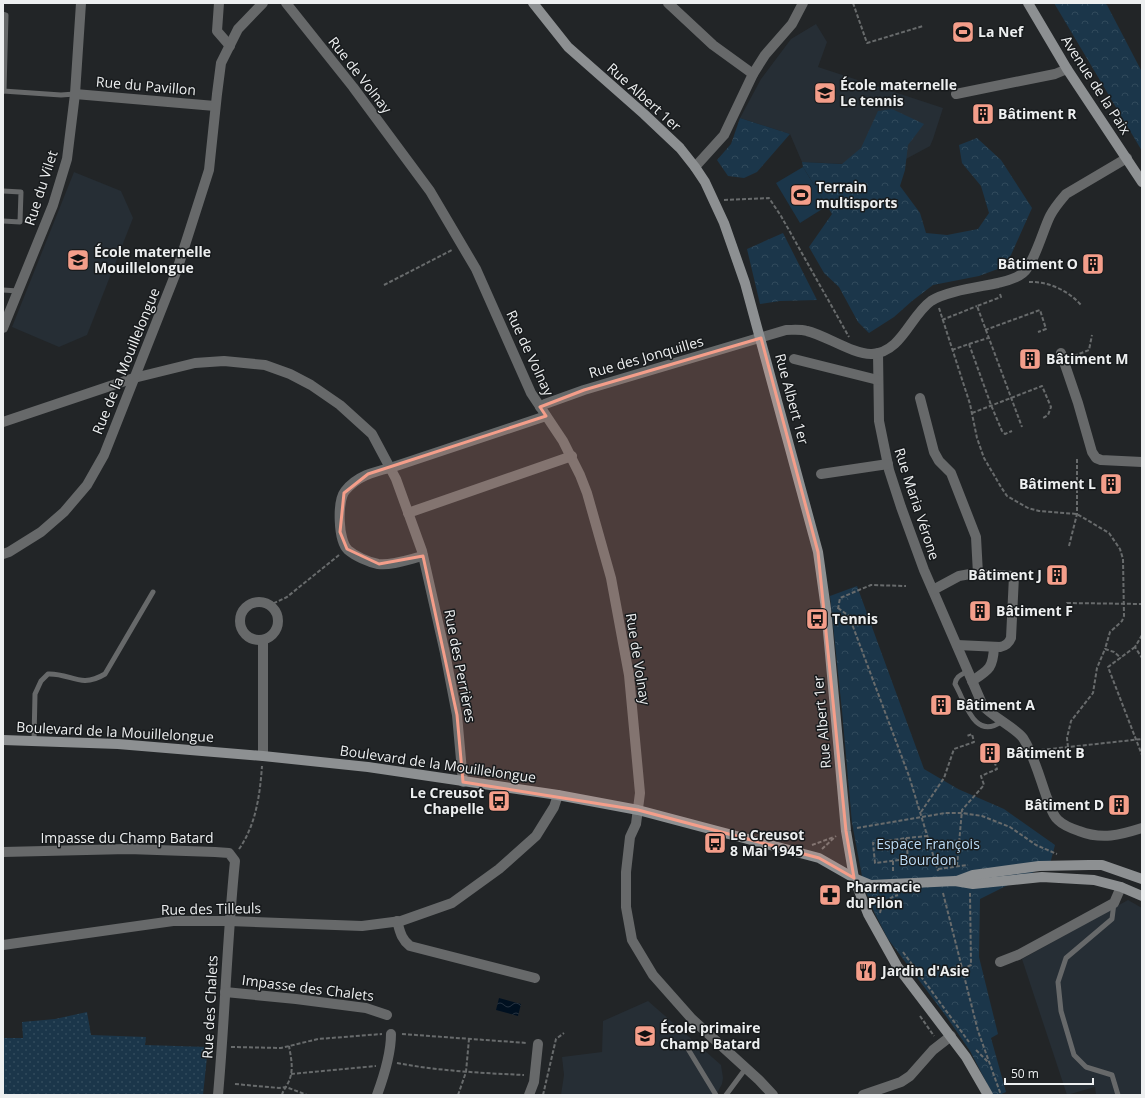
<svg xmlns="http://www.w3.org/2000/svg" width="1145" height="1098" font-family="'Open Sans',sans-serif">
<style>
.built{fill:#262e35}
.grass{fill:url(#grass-dots)}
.forest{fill:url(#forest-crowns)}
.garden{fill:#1b364a}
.water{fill:url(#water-waves)}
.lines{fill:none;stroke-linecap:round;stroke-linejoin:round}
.path{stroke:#686b6c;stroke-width:2;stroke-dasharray:4 2;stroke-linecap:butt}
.lane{stroke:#67696a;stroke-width:5}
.street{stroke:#67696a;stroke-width:10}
.secondary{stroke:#8d9092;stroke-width:10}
.marked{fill:#f49e8a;fill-opacity:0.2;stroke:#f49e8a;stroke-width:3;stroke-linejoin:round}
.labels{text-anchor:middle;stroke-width:3;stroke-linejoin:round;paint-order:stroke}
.poi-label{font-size:14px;font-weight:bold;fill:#edeff0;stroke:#181b1d;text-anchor:start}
.street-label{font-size:14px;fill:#edeff0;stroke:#181b1d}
.park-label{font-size:14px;fill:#bbdbf6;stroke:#181b1d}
</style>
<defs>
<pattern id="grass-dots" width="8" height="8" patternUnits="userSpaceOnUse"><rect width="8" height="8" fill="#1b364a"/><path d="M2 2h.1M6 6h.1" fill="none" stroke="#314a5c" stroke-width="1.8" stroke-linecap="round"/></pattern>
<pattern id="forest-crowns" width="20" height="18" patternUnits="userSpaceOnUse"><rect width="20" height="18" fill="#1b364a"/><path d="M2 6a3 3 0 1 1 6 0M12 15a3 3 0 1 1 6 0" fill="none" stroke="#314a5c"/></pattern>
<pattern id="water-waves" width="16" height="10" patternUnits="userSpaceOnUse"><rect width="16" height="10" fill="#001020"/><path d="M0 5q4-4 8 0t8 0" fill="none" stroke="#263341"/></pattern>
</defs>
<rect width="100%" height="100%" fill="#222527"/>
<g class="built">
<path d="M816,24L827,42L818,67L943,108L933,139L930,146L893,166L802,162L790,134L740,118L761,79L791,39Z"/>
<path d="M74,172L121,191L133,218L87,335L59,347L12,327Z"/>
<path d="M1128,900L1142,908V1095H1096L1095,1087L1067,1095L1022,959Z"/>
<path d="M648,1001L721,1065L723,1078L722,1084L716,1095H561L564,1075L562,1057L602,1052L603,1021Z"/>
</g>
<path class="grass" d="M87,1012L91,1035L146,1037L145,1045L208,1047L203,1095H3V1038H23L22,1022L55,1019Z"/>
<g class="forest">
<path d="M1054,3H1104L1107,5L1142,72V151Z"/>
<path d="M892,109L924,124L908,145L905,170L900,186L920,213L926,233L947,235L978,229L989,213L981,186L962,163L959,145L977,138L1001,160L1032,208L1011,255L1003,267L979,276L933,285L912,301L894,317L869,333L858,322L839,287L824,273L809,247L832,214L803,167L802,162L842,164L861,148L878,111Z"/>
<path d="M740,118L790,134L757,172L744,178L728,176L717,160L731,144Z"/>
<path d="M783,233L817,300L780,301L760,304L747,249Z"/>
<path d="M857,586L924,769L958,789L1004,809L1055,845L1050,864L980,899L979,957L998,1034L991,1038L1006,1092L999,1095H993L970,1051L946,1016L888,939L875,914L864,887L852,823L842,711L830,596Z"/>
</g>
<path class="garden" d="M803,167L827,206L800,223L776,183Z"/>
<path class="water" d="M499,998L521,1004L518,1016L496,1010Z"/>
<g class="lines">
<g class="path">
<path d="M853,3L867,43L923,26"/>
<path d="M724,200L769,198L781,216L849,337"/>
<path d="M1029,282C1048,281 1069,291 1081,305"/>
<path d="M384,285L452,250"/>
<path d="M1000,294L1001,297L977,306L1022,427"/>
<path d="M939,308L970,404L977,438L984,458L1001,487L1007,496L1028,508L1039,511L1077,514L1109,533L1120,549L1123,559L1124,616L1122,621L1110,632L1105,649"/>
<path d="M942,320L977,306"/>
<path d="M985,330L1040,310L1046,329L1038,332"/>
<path d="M969,344L988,338"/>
<path d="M952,350L969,344L991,405L1002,431L1005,434L1012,431"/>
<path d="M1074,356L1089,350L1092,335"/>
<path d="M972,413L1042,386L1051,407L1048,415L1043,418"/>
<path d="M1069,546L1077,514V458"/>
<path d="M268,606L287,597L339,555"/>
<path d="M838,608L849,616L909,776L938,871"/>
<path d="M838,609L840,598L871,585L906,586"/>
<path d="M1066,609L1067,603L1142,604"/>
<path d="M1142,635L1135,647L1142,658"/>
<path d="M1135,647L1108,667L1142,755"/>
<path d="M1068,747L1067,738L1071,721L1093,693L1097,668L1105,649L1114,652L1121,658"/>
<path d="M1041,750L1142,739"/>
<path d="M921,812L944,778L954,749L974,742L972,734L967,736"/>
<path d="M857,828L945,813H962L982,816L1010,827L1036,845L1057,854"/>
<path d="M906,838L908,859L875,863L873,843Z"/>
<path d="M906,838L928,836"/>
<path d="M812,845L834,837"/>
<path d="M239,849C256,825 260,794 262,766"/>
<path d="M822,849L836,836"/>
<path d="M893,861V873"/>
<path d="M957,866L962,810L984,785L981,776L997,769L994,761"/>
<path d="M938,869L968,865"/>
<path d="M943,893L978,1031L1001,1095"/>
<path d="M880,913C882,902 889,898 898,895"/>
<path d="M903,952L969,1042"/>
<path d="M962,969L971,965L970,893"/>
<path d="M920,1016L934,1036"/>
<path d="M402,1034L527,1043"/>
<path d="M231,1047L281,1048L318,1039L382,1034"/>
<path d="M976,1050L988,1062"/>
<path d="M397,1063C439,1071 482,1073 524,1075"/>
<path d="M291,1074L376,1066"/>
<path d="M235,1084L279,1088L286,1087L307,1095"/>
<path d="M282,1095C283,1090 287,1086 289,1081C294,1069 291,1058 289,1046"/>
<path d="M458,1095L466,1072L469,1039"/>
<path d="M543,1095L556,1039L564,1033"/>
</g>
<g class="lane">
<path d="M3,14L6,15L4,91"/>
<path d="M3,91L61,95L75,94"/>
<path d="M3,191L21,192L20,222L3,221"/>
<path d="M3,290L18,291"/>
<path d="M968,671C961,675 956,676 955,684C966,703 974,740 1001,722"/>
<path d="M34,740L35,694L41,681L48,674C71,673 80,689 105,674L153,592"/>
<path d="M1114,903L1112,919L1066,958L1058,982L1061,1011L1074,1055L1086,1067L1112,1075L1118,1095"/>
<path d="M685,1044L716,1095"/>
<path d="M726,1095L746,1068"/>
</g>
<g class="street">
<path d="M219,3L217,31L230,46"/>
<path d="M286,3L353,87L430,191L476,269L531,393L563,441L580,475L587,493L611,578L629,675L640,793L636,824L630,837L626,872V907L632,940L653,975L692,1019L759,1080L773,1095"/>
<path d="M668,3L713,45L753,74"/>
<path d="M75,94L215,106"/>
<path d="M956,94L1055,74L1067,69"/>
<path d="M695,167L724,135L753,74L765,55L792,24L803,3"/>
<path d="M3,328L53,205L67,159L75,94L81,3"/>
<path d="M878,353L879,421L889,470L901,507L924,570L983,706C993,717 1017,729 1023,738C1034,755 1040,779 1047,798C1050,805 1052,815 1058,820C1063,825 1073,829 1079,831C1102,840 1120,835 1142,828"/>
<path d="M1061,353L1078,403L1092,452L1096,458L1101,460L1142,462"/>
<path d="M794,359L878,380"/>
<path d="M920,398L934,452L939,461L951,473L976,537L978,574"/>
<path d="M540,407L545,404L584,390L786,330C793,330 800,329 807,331C825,335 854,355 872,354C902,352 910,316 931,301C946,291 980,287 998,283C1006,281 1016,279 1023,273C1034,264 1043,230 1050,216C1054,208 1060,201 1066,194L1127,158"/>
<path d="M3,422L134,378L195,363L224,361L265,365L290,374L311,385L340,405L372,434L396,479L422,551L445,653L457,715L463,782"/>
<path d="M821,474L888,464"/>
<path d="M408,513L572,456"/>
<path d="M3,554L9,552L41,532L64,512L87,485L104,455L177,270L209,170L217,94L221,63L238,29L263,3"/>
<path d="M423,556C410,559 391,566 378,564C368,562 355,556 348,550C338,541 337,501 345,491C357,476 373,472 390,468L546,416"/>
<path d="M933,590L959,576L970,574L1014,576L1011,638C1009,643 1006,646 1000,647L957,645"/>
<circle cx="259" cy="621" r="19"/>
<path d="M263,640V756"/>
<path d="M972,681C989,670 993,668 994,647"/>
<path d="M3,852L128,849L215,852L229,853L235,861C227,939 225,1017 218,1095"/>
<path d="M397,921C400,931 401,939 410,946L535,978"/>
<path d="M3,945L173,921H229L362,926L401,921L452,903L499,869L536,836L554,807L558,795"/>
<path d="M1000,962L1018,955L1114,903L1121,887"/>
<path d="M225,992L296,999L366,1008L387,1015"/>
<path d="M377,1095C384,1076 391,1054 391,1034"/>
<path d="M529,1095L534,1082L538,1044"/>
<path d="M863,1095L901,1082L910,1076L933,1050L951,1036"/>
</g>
<g class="secondary">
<path d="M533,3L568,47L644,114L680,148L695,167L705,182L724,223L745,283L818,552L826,609L846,831L854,878L868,914L897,966L966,1057L988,1095"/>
<path d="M1028,3L1067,69L1142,182"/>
<path d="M3,740L118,744L263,756L368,767L558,795L638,810L819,858L854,878L871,885L955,881L973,884L1042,877L1094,880L1121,887L1142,896"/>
<path d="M957,881L973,875L1039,866L1089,865H1102L1142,879"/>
</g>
</g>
<path class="marked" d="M761,338L818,552L846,831L854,878L819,858L638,810L463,782L457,715L423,556L379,564L347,549L340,532L344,493L368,474L546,416L540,407L584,390Z"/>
<defs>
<g id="stadium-square" transform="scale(1.15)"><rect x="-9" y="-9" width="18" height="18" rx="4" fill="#f49e8a" stroke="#181b1d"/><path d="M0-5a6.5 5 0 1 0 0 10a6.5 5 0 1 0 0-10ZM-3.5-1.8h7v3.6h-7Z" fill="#111"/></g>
<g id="school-square" transform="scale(1.15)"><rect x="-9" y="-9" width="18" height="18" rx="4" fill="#f49e8a" stroke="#181b1d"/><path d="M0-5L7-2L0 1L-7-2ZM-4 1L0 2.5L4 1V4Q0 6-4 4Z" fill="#111"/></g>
<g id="building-square" transform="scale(1.15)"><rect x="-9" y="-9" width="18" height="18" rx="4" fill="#f49e8a" stroke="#181b1d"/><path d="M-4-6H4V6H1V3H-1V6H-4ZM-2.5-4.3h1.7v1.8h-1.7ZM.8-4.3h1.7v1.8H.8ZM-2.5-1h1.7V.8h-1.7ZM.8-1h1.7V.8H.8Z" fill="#111"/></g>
<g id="bus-square" transform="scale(1.15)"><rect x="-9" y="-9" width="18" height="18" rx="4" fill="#f49e8a" stroke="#181b1d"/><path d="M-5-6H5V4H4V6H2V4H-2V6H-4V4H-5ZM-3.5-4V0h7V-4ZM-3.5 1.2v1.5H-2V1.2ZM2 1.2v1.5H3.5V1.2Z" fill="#111"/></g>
<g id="pharmacy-square" transform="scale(1.15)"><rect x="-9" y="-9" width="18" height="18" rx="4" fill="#f49e8a" stroke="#181b1d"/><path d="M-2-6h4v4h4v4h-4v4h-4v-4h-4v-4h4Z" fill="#111"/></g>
<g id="restaurant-square" transform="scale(1.15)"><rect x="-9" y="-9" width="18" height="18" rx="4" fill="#f49e8a" stroke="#181b1d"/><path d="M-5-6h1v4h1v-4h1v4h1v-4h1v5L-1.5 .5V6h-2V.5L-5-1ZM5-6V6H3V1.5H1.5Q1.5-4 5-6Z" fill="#111"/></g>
</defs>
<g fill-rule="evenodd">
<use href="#stadium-square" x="963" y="32"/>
<use href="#school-square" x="825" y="93"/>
<use href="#building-square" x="983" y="114"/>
<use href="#stadium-square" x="801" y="195"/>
<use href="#school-square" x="78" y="260"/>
<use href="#building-square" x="1093" y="264"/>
<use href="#building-square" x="1030" y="359"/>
<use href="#building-square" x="1111" y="484"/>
<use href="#building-square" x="1057" y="575"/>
<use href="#building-square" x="980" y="611"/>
<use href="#bus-square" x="817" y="619"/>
<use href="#building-square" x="941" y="705"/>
<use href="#building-square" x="990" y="753"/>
<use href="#bus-square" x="499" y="801"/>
<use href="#building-square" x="1119" y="805"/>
<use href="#bus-square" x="715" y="843"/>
<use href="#pharmacy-square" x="830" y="895"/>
<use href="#restaurant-square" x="866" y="971"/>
<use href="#school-square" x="645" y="1036"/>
</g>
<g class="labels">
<g class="poi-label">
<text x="978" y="37">La Nef</text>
<text x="840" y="90">École maternelle<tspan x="840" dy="16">Le tennis</tspan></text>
<text x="998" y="119">Bâtiment R</text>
<text x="816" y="192">Terrain<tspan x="816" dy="16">multisports</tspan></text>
<text x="94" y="257">École maternelle<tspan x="94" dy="16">Mouillelongue</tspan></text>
<text x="1078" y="269" text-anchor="end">Bâtiment O</text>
<text x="1046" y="364">Bâtiment M</text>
<text x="1096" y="489" text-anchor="end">Bâtiment L</text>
<text x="1042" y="580" text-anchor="end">Bâtiment J</text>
<text x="996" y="616">Bâtiment F</text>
<text x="832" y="624">Tennis</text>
<text x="956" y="710">Bâtiment A</text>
<text x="1006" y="758">Bâtiment B</text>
<text x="484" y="798" text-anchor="end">Le Creusot<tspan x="484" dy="16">Chapelle</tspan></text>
<text x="1104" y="810" text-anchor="end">Bâtiment D</text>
<text x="730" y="840">Le Creusot<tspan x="730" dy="16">8 Mai 1945</tspan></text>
<text x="846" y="892">Pharmacie<tspan x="846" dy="16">du Pilon</tspan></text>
<text x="882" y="976">Jardin d'Asie</text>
<text x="660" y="1033">École primaire<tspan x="660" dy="16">Champ Batard</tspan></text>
</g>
<g class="street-label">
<text transform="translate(360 75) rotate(52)" y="5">Rue de Volnay</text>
<text transform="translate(1096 85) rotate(57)" y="5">Avenue de la Paix</text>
<text transform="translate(146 86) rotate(5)" y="5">Rue du Pavillon</text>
<text transform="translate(644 97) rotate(42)" y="5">Rue Albert 1er</text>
<text transform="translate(41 188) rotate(-72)" y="5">Rue du Vilet</text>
<text transform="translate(530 353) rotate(65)" y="5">Rue de Volnay</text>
<text transform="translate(646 357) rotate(-16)" y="5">Rue des Jonquilles</text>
<text transform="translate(126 361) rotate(-68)" y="5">Rue de la Mouillelongue</text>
<text transform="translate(792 399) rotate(75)" y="5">Rue Albert 1er</text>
<text transform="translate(917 504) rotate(72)" y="5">Rue Maria Vérone</text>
<text transform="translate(638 659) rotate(81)" y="5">Rue de Volnay</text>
<text transform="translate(460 666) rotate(79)" y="5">Rue des Perrières</text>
<text transform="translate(822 722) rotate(-95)" y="5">Rue Albert 1er</text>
<text transform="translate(115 732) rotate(3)" y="5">Boulevard de la Mouillelongue</text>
<text transform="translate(438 764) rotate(8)" y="5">Boulevard de la Mouillelongue</text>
<text x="127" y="843">Impasse du Champ Batard</text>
<text transform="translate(211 909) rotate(-1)" y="5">Rue des Tilleuls</text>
<text transform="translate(308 988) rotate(7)" y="5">Impasse des Chalets</text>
<text transform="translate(210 1007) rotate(-87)" y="5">Rue des Chalets</text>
</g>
<g class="park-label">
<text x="928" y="849">Espace François<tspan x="928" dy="16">Bourdon</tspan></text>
</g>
</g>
<rect width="1145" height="1098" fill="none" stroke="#edeff0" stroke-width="8"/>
<path d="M1005 1078v6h88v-6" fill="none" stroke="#edeff0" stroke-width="2"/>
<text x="1011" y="1078" font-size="12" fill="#edeff0" stroke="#181b1d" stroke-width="3" paint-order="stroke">50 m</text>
</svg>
